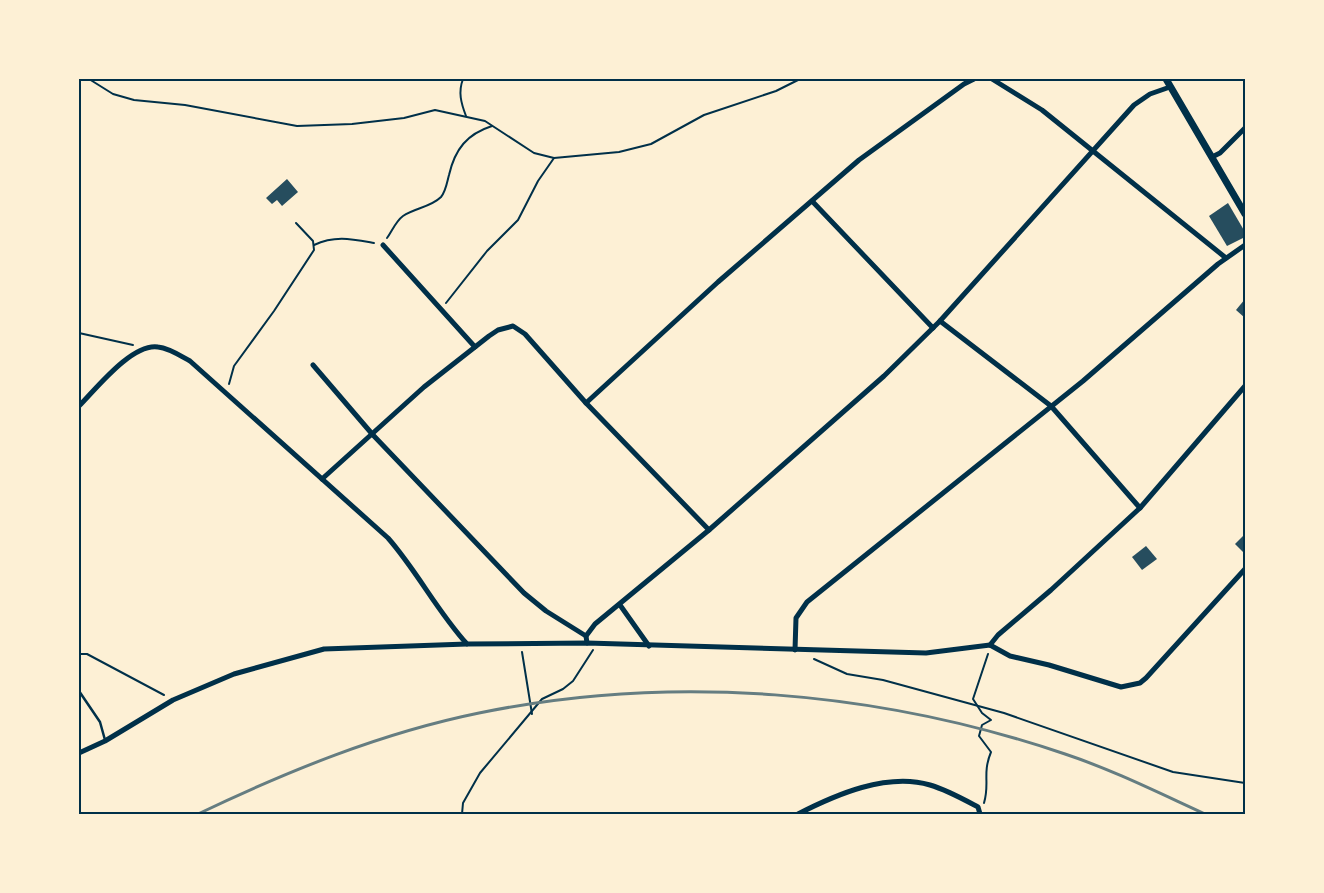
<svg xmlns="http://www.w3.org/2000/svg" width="1324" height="893" font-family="'PT Sans',sans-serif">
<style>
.building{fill:#264d5e}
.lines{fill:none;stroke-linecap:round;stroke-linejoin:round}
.path{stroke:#003049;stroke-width:2}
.service{stroke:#003049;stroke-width:2.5}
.minor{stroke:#003049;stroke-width:5}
.tertiary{stroke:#003049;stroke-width:7}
.rail{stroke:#657d81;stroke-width:3}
.neatline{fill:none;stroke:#003049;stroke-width:2}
</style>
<rect width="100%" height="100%" fill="#fdf0d5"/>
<g class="building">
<path d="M287,179L298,192L282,206L277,200L272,204L266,198Z"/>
<path d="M1228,203L1245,232V237L1227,246L1209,216Z"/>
<path d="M1245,299V318L1236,310Z"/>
<path d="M1245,534V554L1235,544Z"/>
<path d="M1146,546L1157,559L1142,570L1132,557Z"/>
</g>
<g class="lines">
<g class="path">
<path d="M89,79L113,94L134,100L185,105L297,126L352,124L404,118L435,110L485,121L534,153L554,158L619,152L651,144L704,115L776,91L800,79"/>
<path d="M463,79C458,92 461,103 466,116"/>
<path d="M387,238C392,231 396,221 403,216C415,208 431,207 441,197C446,191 447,182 449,175C455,149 467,134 492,126"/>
<path d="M314,245C335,235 352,239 374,243"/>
<path d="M446,303L487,251L518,220L538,181L554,158"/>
<path d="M79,333L133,345"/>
<path d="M229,384L234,366L274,311L314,250L313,241L296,223"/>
<path d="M522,652L532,714"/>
<path d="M79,654H87L164,695"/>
<path d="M814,659L847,674L883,680L1004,713L1173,772L1245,783"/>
<path d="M984,803C990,783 982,774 991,752L979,736L982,725L991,720L982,713L973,699L988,654"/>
<path d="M462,814L463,803L480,773L542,699L563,689L573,681L593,650"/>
</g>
<path class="service" d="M79,691L100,722L105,740"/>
<g class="minor">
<path d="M992,79L1042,110L1226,258"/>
<path d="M1212,157L1220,153L1245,128"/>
<path d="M812,201L933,328"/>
<path d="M383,245L475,347"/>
<path d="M940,321L1051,406L1140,508"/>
<path d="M313,365L373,435L524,593L546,611L586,636"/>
<path d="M586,403L718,282L859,160L964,84L974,79"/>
<path d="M79,406C96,389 132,343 158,347C169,348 181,356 190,361L388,538C417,571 437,611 467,644L587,643L926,653L990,645L1010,656L1049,665L1121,687L1140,683L1146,678L1245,569"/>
<path d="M322,479L424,387L489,336L498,330L513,326L525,334L586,403L709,530"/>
<path d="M620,605L649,646"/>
<path d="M587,643L586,636L595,624L709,530L884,376L940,321L1134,105L1150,94L1170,87"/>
<path d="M990,645L998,635L1051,590L1140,508L1245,386"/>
<path d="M795,650L796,618L807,602L1083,381L1218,264L1245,245"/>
<path d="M79,753L105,741L173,700L234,674L324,649L467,644"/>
<path d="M798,814C835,795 887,772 930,785C947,790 963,799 978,807L980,814"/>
</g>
<path class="tertiary" d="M1166,79L1245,214"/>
<path class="rail" d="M198,814C288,771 381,733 479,713C673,673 879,691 1065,754C1113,770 1159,793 1205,814"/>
</g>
<rect width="1324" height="893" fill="none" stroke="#fdf0d5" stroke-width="160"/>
<rect x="80" y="80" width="1164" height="733" class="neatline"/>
</svg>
